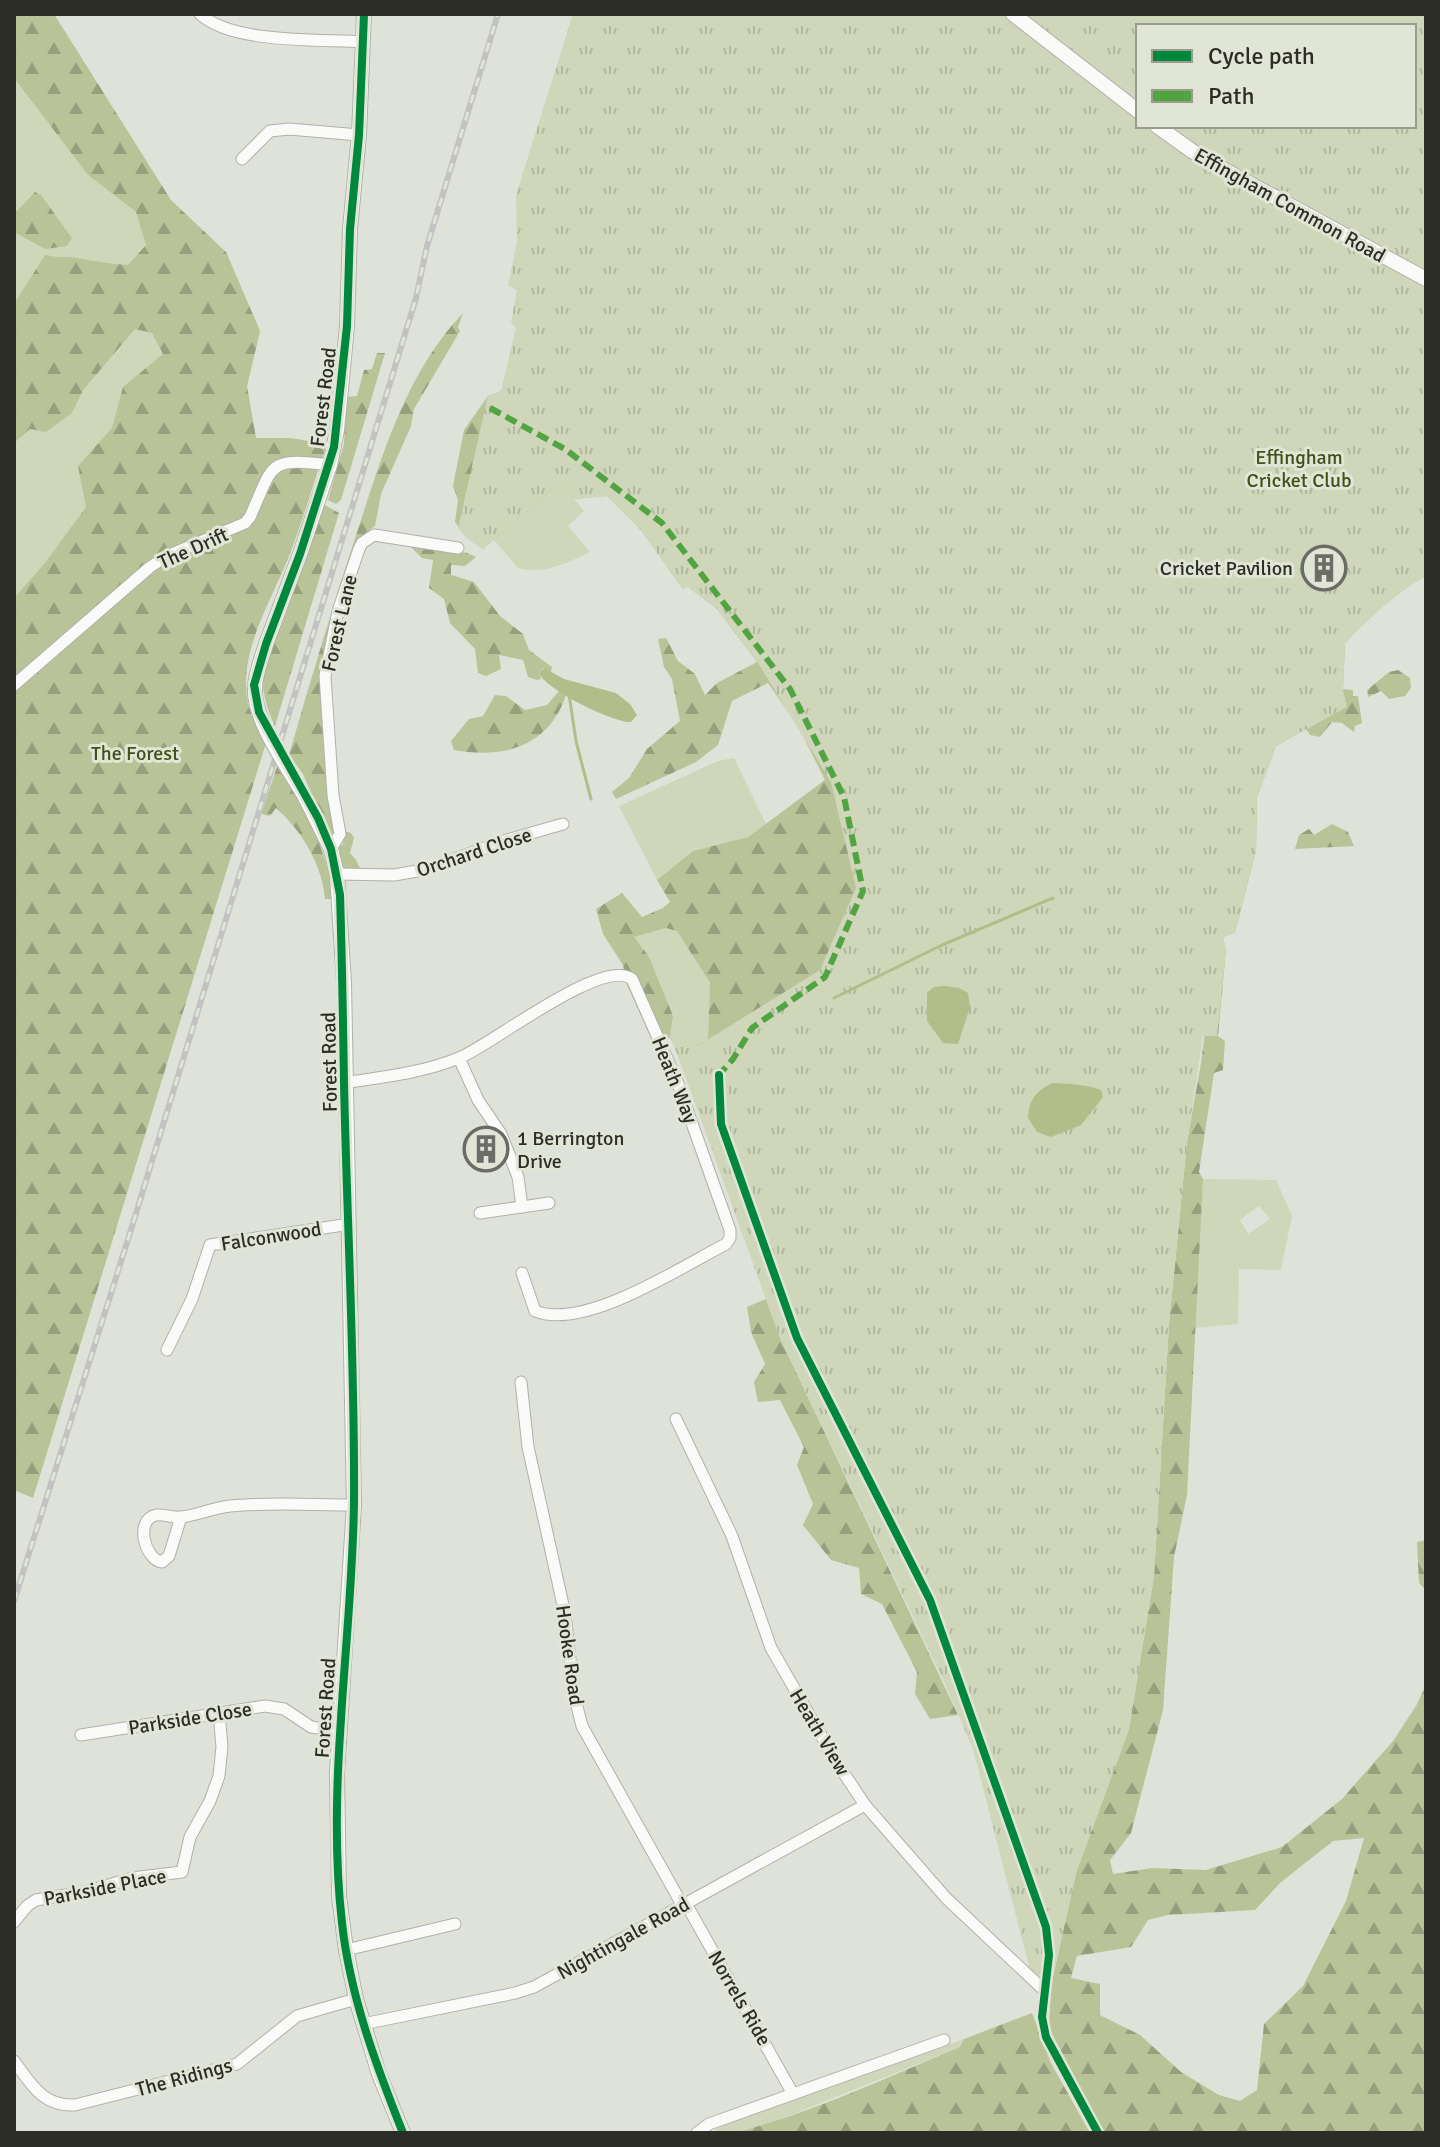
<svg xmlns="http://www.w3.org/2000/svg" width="1440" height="2147" font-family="Signika,sans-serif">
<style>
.green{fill:#cfd6b9;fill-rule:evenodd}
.forest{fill:url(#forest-firs);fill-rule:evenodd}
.park{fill:url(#park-tufts);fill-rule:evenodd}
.water{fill:#b2be89}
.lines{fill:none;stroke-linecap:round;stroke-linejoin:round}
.stream{stroke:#b2be89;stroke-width:3}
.minor-casing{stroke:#afb1aa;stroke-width:13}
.tertiary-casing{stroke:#afb1aa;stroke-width:16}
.minor{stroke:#fafbf9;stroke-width:11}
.tertiary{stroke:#fafbf9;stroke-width:14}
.rail-casing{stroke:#c2c3c0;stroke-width:6}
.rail{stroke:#e1e5d5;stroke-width:3;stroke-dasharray:9;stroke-linecap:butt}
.tertiary-bridge-casing{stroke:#afb1aa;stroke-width:16;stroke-linecap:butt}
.tertiary-bridge{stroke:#fafbf9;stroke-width:14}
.quiet{stroke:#51a442;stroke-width:6;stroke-dasharray:12 6;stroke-linecap:butt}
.cycleway-casing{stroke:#e1e5d5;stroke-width:13}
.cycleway{stroke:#00873e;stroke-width:8}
.labels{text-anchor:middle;stroke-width:6;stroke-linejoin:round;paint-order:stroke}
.street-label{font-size:20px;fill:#2c2d27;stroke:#e1e5d5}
.park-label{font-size:20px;fill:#454f1a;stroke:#e1e5d5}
.poi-label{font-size:20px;fill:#2c2d27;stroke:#e1e5d5;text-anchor:end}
</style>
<defs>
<pattern id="forest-firs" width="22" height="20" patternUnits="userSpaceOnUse" patternTransform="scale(2)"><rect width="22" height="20" fill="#b9c398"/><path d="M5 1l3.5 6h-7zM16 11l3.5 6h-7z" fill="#979f7c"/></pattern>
<pattern id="park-tufts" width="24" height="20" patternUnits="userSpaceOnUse" patternTransform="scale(2)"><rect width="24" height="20" fill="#cfd6b9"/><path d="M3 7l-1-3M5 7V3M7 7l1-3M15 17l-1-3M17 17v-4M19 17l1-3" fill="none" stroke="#b2b89f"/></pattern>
</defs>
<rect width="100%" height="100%" fill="#dfe2d8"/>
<g class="green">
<path d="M14,78L88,175L136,212L226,252L260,331L247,386L256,438L14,678Z"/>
<path d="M560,482L584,511L568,526L590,552C567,563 544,575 518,568L493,539Z"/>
<path d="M734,758L766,824L748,837L693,851L657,880L619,806L718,761Z"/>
<path d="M666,928L677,931L710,984L708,1039L698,1045L675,1048L670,1038L673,1016L634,937Z"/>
<path d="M1203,1179L1276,1180L1292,1216L1281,1270L1239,1269L1238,1324L1194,1328ZM1259,1206L1270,1219L1248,1234L1240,1220Z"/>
<path d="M964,2039L960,2047L766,2125L734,2133H715L716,2128Z"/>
</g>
<g class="forest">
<path d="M14,14H54L171,200L226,252L260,331L247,386L256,438H291L327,444C314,481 303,520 289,556C272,600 240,648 247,697C249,714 258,729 266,743L33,1498L14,1490V598L45,563L86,507L78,466L112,428L123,387L163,354L152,333L135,329L83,390L72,413L46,432L30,429L14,443V304L45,255C57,258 66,256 77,258C94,261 110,264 128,265L146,245L136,212L88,175L14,78Z"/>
<path d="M35,192L41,195L72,238L67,246L45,249L14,232V207L17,211Z"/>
<path d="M463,313L458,327L460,331L414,409L411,426L381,494L375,526L365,533L353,554L323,666L334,834L331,837L303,774L289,755C311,678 334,602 359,526C384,450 407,372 463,313Z"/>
<path d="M377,353H385L341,500L336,504L328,500L344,444L346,397L357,396L364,370L372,369Z"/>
<path d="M501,391L1008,723L704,1123L675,1048L698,1045L708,1039L710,983L677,931L666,928L634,937L649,957L673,1016L670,1038H651L627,985L623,965L603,934L596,909L622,893L642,917L663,908L670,902L657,880L693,851L748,837L825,780L798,726L768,683L732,701L718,745L696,762L616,799L612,792L629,778L647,749L680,721L672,679L664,667L658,639L666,638L678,661L695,674L705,695L717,683L757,662L717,609L687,586L683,589L640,529L607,496L574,499L559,483L483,549L468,539L455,522L458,500L453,486L464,430L488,396Z"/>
<path d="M325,505L339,513L275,726C266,708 262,690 262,670Z"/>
<path d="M411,542L467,553L476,557L465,566L451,565V575L474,582L500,616L523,634L529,650L552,667L551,672L543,668L539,673L541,679L537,680L528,677L523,660L499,655L501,669L486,676L478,673L475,649L450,623L444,599L429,588L433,560L422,558L411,547Z"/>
<path d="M1345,645L1343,689L1353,690V696H1358L1362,723L1355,726L1354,732L1342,723L1332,722L1320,737L1310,735L1306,729L1276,746L1257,797L1256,851L1235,933L1223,937L1226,950L1218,1036L1225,1041L1223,1070L1214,1073L1199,1172L1203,1179L1187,1495L1174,1557L1163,1710L1131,1833L1110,1860L1113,1874L1152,1868L1206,1870L1282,1847L1342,1799L1393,1741L1416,1706L1426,1685V2133H1104L1049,2028L1051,1986L1076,1873L1129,1729L1154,1576L1169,1324L1187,1142L1201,1063L1235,800ZM1364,1838L1346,1901L1303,1986L1264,2024L1257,2090L1240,2101L1219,2095L1181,2072L1140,2035L1100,2015V1984L1071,1978L1077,1956L1131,1947L1148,1920L1168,1915L1255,1910L1280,1883L1333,1841Z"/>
<path d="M1398,670L1410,678L1411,688L1405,696L1389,699L1381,691L1368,697L1367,690L1389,672Z"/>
<path d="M559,691L566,695C549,747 503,759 454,750L451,741L469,719L483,716L495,695L506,696L525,710L547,705Z"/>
<path d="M278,764C305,807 326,849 335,899H325C322,864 302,831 276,808L270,816L261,814Z"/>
<path d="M1332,824L1348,832L1354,846L1295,849L1299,835L1309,829L1314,835Z"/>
<path d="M344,831L351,833L354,838L350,853L356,860L361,870L341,871L335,851L343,844Z"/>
<path d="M766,1299L780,1338L958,1715L930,1719L915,1694L917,1672L882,1604L861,1594L859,1568L831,1560L803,1525L813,1504L797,1465L804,1447L780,1400L758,1402L754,1382L765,1364L751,1332L747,1307Z"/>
<path d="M1426,1540V1590L1419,1583L1417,1542Z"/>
<path d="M1032,2013L1051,2063L1090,2133H734C812,2113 886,2078 960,2047L964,2039Z"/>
</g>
<path class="park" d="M573,14H1426V576C1394,595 1370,617 1345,644L1343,690L1347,707L1276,746L1257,797L1256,851L1235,933L1223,937L1226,950L1217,1036H1203L1187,1142L1169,1324L1154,1576L1129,1729L1076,1873L1051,1986L1030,1970L973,1749L946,1686L780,1338L675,1048L699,1045L820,970L856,888L831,782L758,663L717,609L687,586L683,589L640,529L607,496L574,499L559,483L483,549L468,539L458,528L488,396L501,391L516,328L511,322L517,290L508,286L517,242L516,195ZM1138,26H1414V126H1138Z"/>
<g class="water">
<path d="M544,668L564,679L616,693L630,704L637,715L631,722C613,723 545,689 539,673Z"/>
<path d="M945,986L959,988L968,993L970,1007L958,1044L943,1043L927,1021V993L934,987Z"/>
<path d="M1053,1083C1071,1084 1085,1084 1101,1090L1103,1097L1081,1125L1051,1137L1037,1132L1028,1118C1029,1099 1037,1090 1053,1083Z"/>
</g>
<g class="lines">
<g class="stream">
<path d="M569,694L576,741L591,799"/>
<path d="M834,998L942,945L1053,898"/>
</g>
<g class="minor-casing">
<g id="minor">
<path d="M200,14C232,44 320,39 363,42"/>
<path d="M242,159L270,131L289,129L359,135"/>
<path d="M14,685L150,567L167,556L245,523L250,517C274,464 266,457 330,465"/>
<path d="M331,849L340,834L333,795L325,676L338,611L359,549L362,543L374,535L458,548"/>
<path d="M337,874L394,875L423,870L507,840L563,824"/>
<path d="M459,1058L478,1100L501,1134L518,1177L522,1207"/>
<path d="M344,1083C383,1077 422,1073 459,1058C490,1046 603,956 632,979L677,1081L730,1230V1238L726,1244C681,1267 584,1331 535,1311L522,1273"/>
<path d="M480,1213L549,1203"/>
<path d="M167,1350L192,1299L210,1245L350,1224"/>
<path d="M521,1382L528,1447L565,1614L574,1695L582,1726L680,1901L689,1909L793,2094"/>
<path d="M676,1419L732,1536L771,1648L837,1763L865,1805L946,1898L1046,1992"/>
<path d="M181,1517L169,1556L162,1562C145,1560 134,1520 156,1515C165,1514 173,1518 181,1517C197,1515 213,1508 230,1506C270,1502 313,1505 354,1505"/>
<path d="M81,1735L265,1706L284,1709L311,1727L340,1731"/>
<path d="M14,1922L27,1906L36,1900L89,1891L132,1878L182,1872L190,1837L210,1801L219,1776L222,1747L219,1712"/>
<path d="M346,1950L455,1924"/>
<path d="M363,2024L515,1993L534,1987L865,1805"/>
<path d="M14,2061C31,2084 43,2107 75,2105L237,2064L297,2016L356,1999"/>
<path d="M697,2133L709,2124L944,2040"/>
</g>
</g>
<g class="tertiary-casing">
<g id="tertiary">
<path d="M1013,14L1138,111"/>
<path d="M1157,126L1192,151L1232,174L1426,279"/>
<path d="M266,644L300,554L330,465L337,430L347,326L350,229L359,135L364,14"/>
<path d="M305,797L331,849L337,874L344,983L354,1505L337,1773L339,1896L346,1950L356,1999L379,2074L403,2133"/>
</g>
</g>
<use href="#minor" class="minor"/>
<use href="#tertiary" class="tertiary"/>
<g class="rail-casing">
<path id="rail" d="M14,1601L130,1233L416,298L427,246L498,14"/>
</g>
<use href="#rail" class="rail"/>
<g class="tertiary-bridge-casing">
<path id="tertiary-bridge" d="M266,644C262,658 255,674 255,688C253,720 289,769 305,797"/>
</g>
<use href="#tertiary-bridge" class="tertiary-bridge"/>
<path class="quiet" d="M490,408L565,449L662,523L790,689L844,797L863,891L825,977L752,1028L733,1059L719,1075V1080"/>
<g class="cycleway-casing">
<g id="cycleway">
<path d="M364,14L359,135L350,229L347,326L334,447L300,554L266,644L254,685L259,712L318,818L331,849L340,895C342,957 343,1020 344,1083C347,1223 355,1363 354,1503C352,1643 326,1783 342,1923C350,1996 376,2065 403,2133"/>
<path d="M719,1075L721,1124L797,1338L930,1600L1046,1927L1049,1955L1042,2017L1046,2037L1098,2133"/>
</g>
</g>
<use href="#cycleway" class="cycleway"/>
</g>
<defs>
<g id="building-ring" transform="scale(2.3)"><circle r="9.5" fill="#e1e5d5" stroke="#6b6c65" stroke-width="1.5"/><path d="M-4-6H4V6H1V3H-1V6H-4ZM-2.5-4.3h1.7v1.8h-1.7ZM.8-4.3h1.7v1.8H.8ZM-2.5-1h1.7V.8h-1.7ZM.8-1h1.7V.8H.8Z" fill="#6b6c65"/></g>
</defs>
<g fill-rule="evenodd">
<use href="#building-ring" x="1324" y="568"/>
<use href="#building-ring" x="486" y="1149"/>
</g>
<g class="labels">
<g class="street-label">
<text transform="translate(1290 205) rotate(29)" y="7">Effingham Common Road</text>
<text transform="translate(323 397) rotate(-83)" y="7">Forest Road</text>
<text transform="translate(193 548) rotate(-24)" y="7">The Drift</text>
<text transform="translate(339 623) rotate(-77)" y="7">Forest Lane</text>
<text transform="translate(474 852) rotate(-18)" y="7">Orchard Close</text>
<text transform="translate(329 1062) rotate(-91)" y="7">Forest Road</text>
<text transform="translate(675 1080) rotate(68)" y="7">Heath Way</text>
<text transform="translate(271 1236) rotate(-9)" y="7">Falconwood</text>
<text transform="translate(570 1655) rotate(82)" y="7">Hooke Road</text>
<text transform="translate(325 1708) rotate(-86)" y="7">Forest Road</text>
<text transform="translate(190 1718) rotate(-9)" y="7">Parkside Close</text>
<text transform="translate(820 1732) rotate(59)" y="7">Heath View</text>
<text transform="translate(105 1887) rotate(-11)" y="7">Parkside Place</text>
<text transform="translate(623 1938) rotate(-29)" y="7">Nightingale Road</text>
<text transform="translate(740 1998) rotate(60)" y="7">Norrels Ride</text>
<text transform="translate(184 2077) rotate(-15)" y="7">The Ridings</text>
</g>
<g class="park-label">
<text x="1299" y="464">Effingham<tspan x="1299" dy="23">Cricket Club</tspan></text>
<text x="135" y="760">The Forest</text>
</g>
<g class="poi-label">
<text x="1293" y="575">Cricket Pavilion</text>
<text x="517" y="1145" text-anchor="start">1 Berrington<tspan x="517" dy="23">Drive</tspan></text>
</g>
</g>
<rect width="1440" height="2147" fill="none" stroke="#2c2d27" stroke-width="32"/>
<rect x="1136" y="24" width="280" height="104" fill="#e1e5d5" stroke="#999b8f" stroke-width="2"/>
<rect x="1152" y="50" width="40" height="12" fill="#00873e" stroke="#999b8f" stroke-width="2"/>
<text x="1208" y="64" font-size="24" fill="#2c2d27">Cycle path</text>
<rect x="1152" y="90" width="40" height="12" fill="#51a442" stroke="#999b8f" stroke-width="2"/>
<text x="1208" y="104" font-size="24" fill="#2c2d27">Path</text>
</svg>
